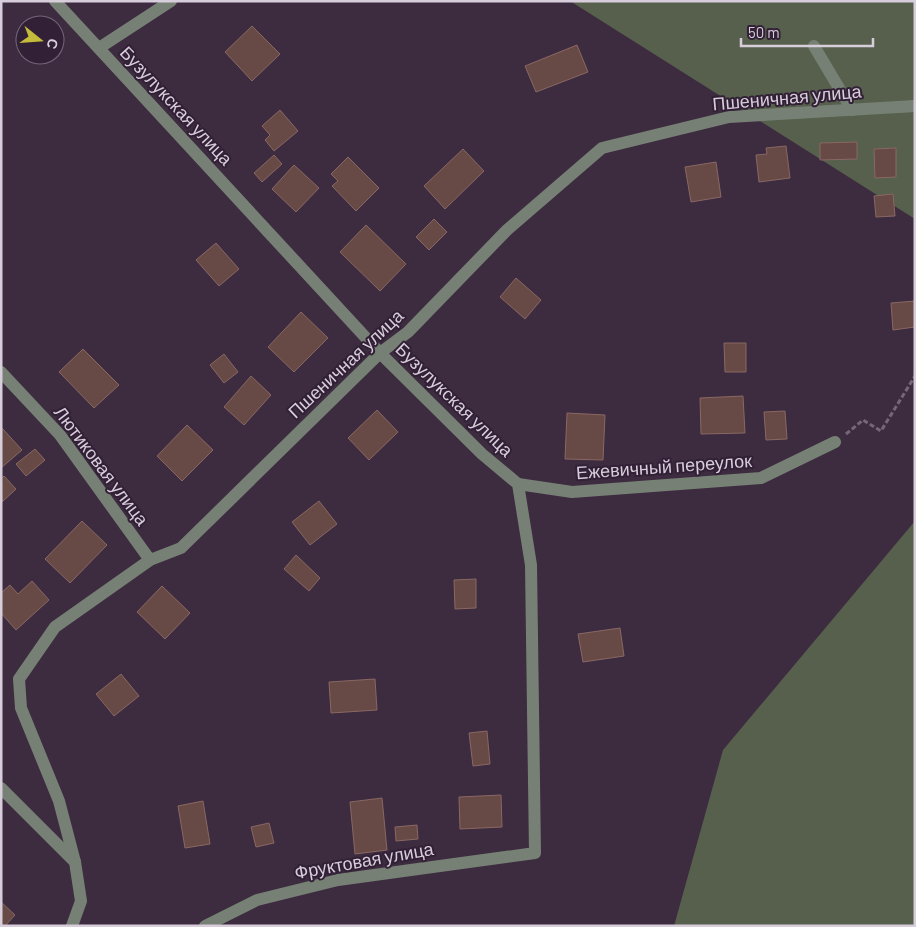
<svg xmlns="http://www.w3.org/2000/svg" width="916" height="927" font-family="Barlow,sans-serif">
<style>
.green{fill:#56604c}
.building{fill:#674a46;stroke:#896863}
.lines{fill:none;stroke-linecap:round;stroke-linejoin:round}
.path{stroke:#766679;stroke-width:3;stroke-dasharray:5 2.5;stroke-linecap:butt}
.minor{stroke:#778075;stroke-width:12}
.labels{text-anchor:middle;stroke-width:4;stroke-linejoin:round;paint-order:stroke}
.street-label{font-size:18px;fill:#d8cddb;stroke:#322136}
</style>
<rect width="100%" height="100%" fill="#3d2b40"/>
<g class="green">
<path d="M570,1H915V220V219Z"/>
<path d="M915,521V926H674L723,750Z"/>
</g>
<g class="building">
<path d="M252,26L280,54L252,81L225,52Z"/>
<path d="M577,45L588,72L536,92L525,66Z"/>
<path d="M280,110L298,131L274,151L265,140L270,135L262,126Z"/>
<path d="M857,142V159L820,160V143Z"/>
<path d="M786,146L790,178L759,182L756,155L767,154L766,148Z"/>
<path d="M896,148V177L875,178L874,149Z"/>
<path d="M463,149L484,171L445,209L424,186Z"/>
<path d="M274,155L282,164L262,182L254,173Z"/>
<path d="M348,157L379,188L356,211L332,186L338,181L331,174Z"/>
<path d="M716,162L721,197L691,202L685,167Z"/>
<path d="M294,165L319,188L296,212L272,189Z"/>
<path d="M893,194L895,216L876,217L874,196Z"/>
<path d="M434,219L447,232L429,250L416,237Z"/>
<path d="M366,225L406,264L380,291L340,252Z"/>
<path d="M216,243L239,269L219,286L196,260Z"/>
<path d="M516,278L541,300L525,319L500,297Z"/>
<path d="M915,301V327L893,330L891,303Z"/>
<path d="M301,312L328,338L294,372L268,347Z"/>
<path d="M724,343H746V372H725Z"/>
<path d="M83,349L119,385L94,408L59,372Z"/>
<path d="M224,354L238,372L224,383L210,365Z"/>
<path d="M251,376L271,395L244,425L224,407Z"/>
<path d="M743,396L745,433L701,434L700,398Z"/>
<path d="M377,410L398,432L369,460L348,438Z"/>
<path d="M785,411L787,439L766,440L764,412Z"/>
<path d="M567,413L605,415L603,460L565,459Z"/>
<path d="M187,425L213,450L182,481L157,456Z"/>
<path d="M1,427L22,450L1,468Z"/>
<path d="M35,449L45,460L26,476L16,464Z"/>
<path d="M4,476L16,489L2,502L1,479Z"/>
<path d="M319,501L337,524L310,545L292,522Z"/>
<path d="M82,521L107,545L70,583L45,559Z"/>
<path d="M296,555L320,578L309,591L284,569Z"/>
<path d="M476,579V608L455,609L454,580Z"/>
<path d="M32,581L49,600L16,630L1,613V593L10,585L18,594Z"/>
<path d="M162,586L190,613L165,639L137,612Z"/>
<path d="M620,628L624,656L583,662L578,634Z"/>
<path d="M121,674L139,696L114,716L96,694Z"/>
<path d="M375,679L377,710L331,713L329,682Z"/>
<path d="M487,731L490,764L473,766L469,733Z"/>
<path d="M501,795L502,827L460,829L459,797Z"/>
<path d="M382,798L387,850L355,854L350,802Z"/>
<path d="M203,801L210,844L185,848L178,806Z"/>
<path d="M269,823L274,843L256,847L251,827Z"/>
<path d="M417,825L418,839L396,841L395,827Z"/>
<path d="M1,902L15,915L5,926H1Z"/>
</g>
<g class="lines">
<path class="path" d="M846,434L863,420L881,431L915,376"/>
<g class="minor">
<path d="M55,1L380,353L482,454L518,484L531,565L535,853L338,880L257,900L205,926"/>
<path d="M814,46L852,110"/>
<path d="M99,48L171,1"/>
<path d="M1,372L60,435L150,560"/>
<path d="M518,484L572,492L761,478L835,442"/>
<path d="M1,788L75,862L81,901L72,926"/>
<path d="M75,862L59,801L21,708L19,679L55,627L150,560L181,548L380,353L408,332L507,230L602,148L729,117L915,106"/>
</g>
</g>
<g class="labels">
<g class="street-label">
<text transform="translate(787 98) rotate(-5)" y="6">Пшеничная улица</text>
<text transform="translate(176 106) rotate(47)" y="6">Бузулукская улица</text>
<text transform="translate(346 364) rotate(-43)" y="6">Пшеничная улица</text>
<text transform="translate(454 400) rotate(44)" y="6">Бузулукская улица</text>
<text transform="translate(101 466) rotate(53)" y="6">Лютиковая улица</text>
<text transform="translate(664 467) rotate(-4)" y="6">Ежевичный переулок</text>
<text transform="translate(364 861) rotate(-10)" y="6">Фруктовая улица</text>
</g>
</g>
<rect width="916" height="927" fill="none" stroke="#d8cddb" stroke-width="5"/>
<g transform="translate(40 40) rotate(107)"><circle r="24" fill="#322136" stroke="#746678"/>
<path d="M0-4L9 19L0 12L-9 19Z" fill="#c6bc3c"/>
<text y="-8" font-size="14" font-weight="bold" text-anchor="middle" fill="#d8cddb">С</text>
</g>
<path d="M741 38v8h132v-8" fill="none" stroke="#d8cddb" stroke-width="2.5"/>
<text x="748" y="38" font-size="15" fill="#d8cddb" stroke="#322136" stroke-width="4" paint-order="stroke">50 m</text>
</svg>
